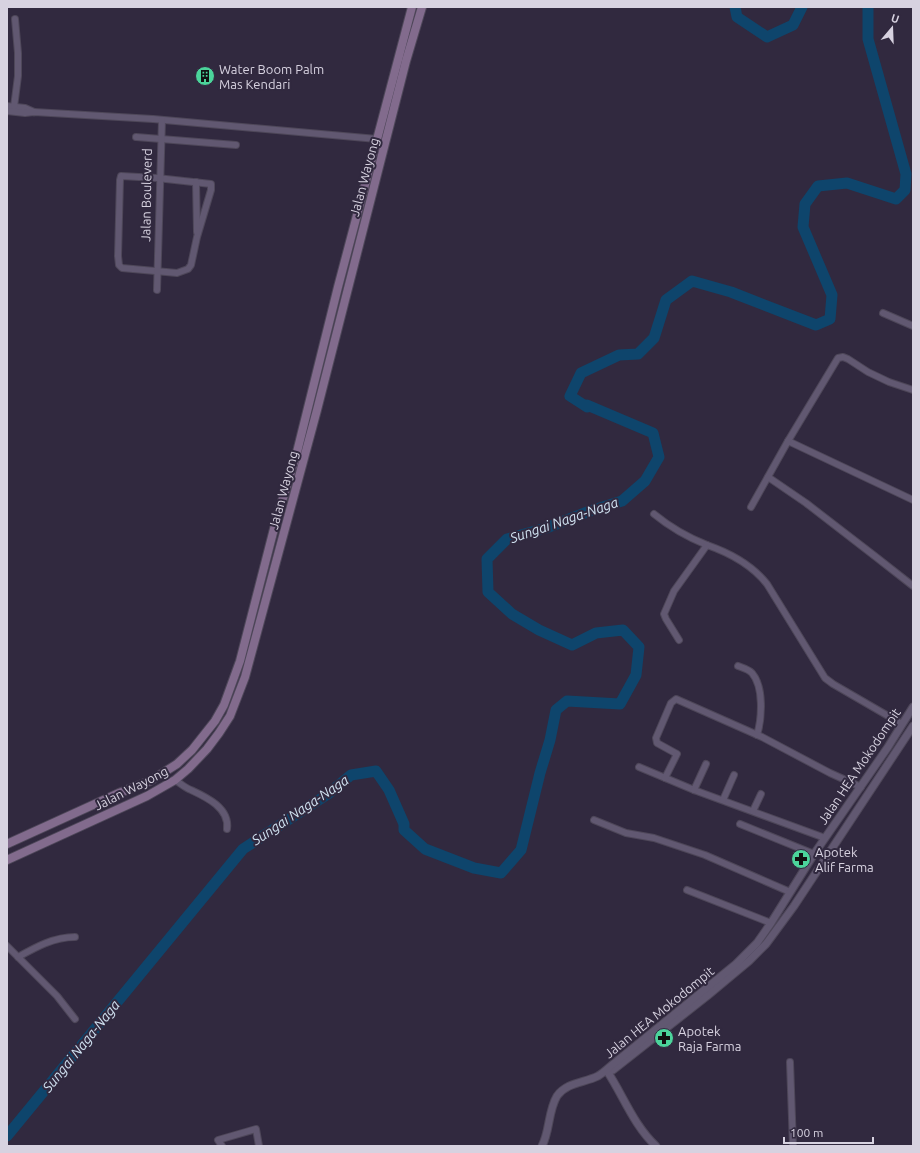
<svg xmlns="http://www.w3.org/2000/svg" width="920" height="1153" font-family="Ubuntu,sans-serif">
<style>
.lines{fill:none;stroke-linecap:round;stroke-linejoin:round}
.river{stroke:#0e456c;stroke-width:11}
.minor-casing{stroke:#4e4759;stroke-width:8}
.tertiary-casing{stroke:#4e4759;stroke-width:9}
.secondary-casing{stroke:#4e4759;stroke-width:10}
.minor{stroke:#615871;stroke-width:6}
.tertiary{stroke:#615871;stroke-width:7}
.secondary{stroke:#826b8d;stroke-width:8}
.labels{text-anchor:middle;stroke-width:4;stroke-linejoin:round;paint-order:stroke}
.poi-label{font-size:13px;fill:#d7d2e0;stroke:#31293f;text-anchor:start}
.street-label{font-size:13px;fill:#d7d2e0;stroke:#31293f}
.water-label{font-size:14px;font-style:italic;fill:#d0e1f0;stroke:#31293f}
</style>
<rect width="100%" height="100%" fill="#31293f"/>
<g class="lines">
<g class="river">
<path d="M735,7L737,17L767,37L793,25L802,7"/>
<path d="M7,1136L243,849L328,794L351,775L376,771L389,790L404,824V830L425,849L474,868L501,873L521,850L540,773L550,740L556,710L567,701L620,704L636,675L639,647L623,630L596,633L572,645L539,630L512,614L488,592L487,559L507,539L546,528L590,511L622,501L645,481L659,457L653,433L587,405V407L570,396L581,373L619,355L638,354L654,338L666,300L692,281L731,292L816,325L830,319L832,295L803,227L805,204L818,186L847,183L896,199L905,190L906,174L868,39V7"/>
</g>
<g class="minor-casing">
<g id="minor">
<path d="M7,106L25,108L34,112"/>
<path d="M14,107L18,76V53L15,19"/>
<path d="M7,111L25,113L34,112L153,119L377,139"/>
<path d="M136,137L236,145"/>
<path d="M121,176L157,178L211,184V190L197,237L191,265L188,269L177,273L122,268L119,265L118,256L120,180Z"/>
<path d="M196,182L197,232"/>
<path d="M157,290L162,120"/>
<path d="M883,313L913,326"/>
<path d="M788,441L913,500"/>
<path d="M768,477L806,503L876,557L913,586"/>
<path d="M751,507L788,441L838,358L843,357L848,359L868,372L889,382L913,390"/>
<path d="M654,514C671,528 687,537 707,545"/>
<path d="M679,640L666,619L664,614L674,591L707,545C730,553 752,565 767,584L825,678L833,684L902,724"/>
<path d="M738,666C743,668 748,669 752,673C764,687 762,718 757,735"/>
<path d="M639,767L694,790L825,838"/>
<path d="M665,778L677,754L657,743L656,738L671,703L676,699L762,737L830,773L861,787"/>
<path d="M175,780C180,783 185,788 191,790C206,797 230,808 227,829"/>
<path d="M694,790L706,764"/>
<path d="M723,800L734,775"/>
<path d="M753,811L761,794"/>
<path d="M594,820L626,833L654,838L705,855L790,892"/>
<path d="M740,824L814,854"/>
<path d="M687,890L771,923"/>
<path d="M7,946L57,996L75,1019"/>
<path d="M18,957C36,947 54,937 75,937"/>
<path d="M790,1062L793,1146"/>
<path d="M222,1146L218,1140L256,1129L259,1146"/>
</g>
</g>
<g class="tertiary-casing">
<g id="tertiary">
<path d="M607,1071L613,1070L707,996L749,961L766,944L794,906L913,726"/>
<path d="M607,1071C623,1095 634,1126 656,1146"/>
<path d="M542,1146C550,1131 548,1111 557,1096C567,1082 584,1083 598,1076C605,1072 610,1066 617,1061L736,964L757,943L771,923L814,854L888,747L913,707"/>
</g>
</g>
<g class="secondary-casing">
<g id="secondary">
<path d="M7,844L119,793L150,781L177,764L192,750L215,721L224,705L240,661L276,521L297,452L338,287L412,7"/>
<path d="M7,860L147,796L175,780L188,769L207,749L219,733L230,716L245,677L317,410L406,61L422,7"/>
</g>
</g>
<use href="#minor" class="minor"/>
<use href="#tertiary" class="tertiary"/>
<use href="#secondary" class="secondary"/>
</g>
<defs>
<g id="building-disc" transform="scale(1)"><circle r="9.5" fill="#4bd49b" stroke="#31293f"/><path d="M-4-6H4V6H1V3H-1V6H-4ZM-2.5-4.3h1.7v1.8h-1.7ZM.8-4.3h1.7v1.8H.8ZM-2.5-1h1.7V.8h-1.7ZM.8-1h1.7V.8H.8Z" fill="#111"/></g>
<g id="pharmacy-disc" transform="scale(1)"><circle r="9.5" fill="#4bd49b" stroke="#31293f"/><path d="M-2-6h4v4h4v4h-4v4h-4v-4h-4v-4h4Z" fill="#111"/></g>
</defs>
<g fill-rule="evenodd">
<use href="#building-disc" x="205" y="76"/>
<use href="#pharmacy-disc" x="801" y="859"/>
<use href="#pharmacy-disc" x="664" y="1038"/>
</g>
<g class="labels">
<g class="poi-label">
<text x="219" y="74">Water Boom Palm<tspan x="219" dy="15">Mas Kendari</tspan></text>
<text x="815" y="857">Apotek<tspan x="815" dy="15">Alif Farma</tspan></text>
<text x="678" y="1036">Apotek<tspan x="678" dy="15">Raja Farma</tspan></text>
</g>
<g class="street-label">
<text transform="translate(364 177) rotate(-75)" y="5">Jalan Wayong</text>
<text transform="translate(146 195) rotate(-89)" y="5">Jalan Bouleverd</text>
<text transform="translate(283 490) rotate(-75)" y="5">Jalan Wayong</text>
<text transform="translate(859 766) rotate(-56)" y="5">Jalan HEA Mokodompit</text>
<text transform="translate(131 788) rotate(-27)" y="5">Jalan Wayong</text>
<text transform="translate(659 1012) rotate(-39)" y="5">Jalan HEA Mokodompit</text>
</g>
<g class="water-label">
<text transform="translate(564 520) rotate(-19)" y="5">Sungai Naga-Naga</text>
<text transform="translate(300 810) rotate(-34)" y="5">Sungai Naga-Naga</text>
<text transform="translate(81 1046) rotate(-51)" y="5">Sungai Naga-Naga</text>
</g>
</g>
<rect width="920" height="1153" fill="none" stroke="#d7d2e0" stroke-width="16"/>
<g transform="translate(892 28) rotate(19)" stroke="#31293f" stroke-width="3" paint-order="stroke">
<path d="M0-3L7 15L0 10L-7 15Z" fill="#d7d2e0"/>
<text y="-6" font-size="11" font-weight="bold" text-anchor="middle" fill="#d7d2e0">U</text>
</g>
<path d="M784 1137v6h89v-6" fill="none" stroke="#d7d2e0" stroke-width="2"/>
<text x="790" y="1137" font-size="12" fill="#d7d2e0" stroke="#31293f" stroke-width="3" paint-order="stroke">100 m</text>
</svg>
